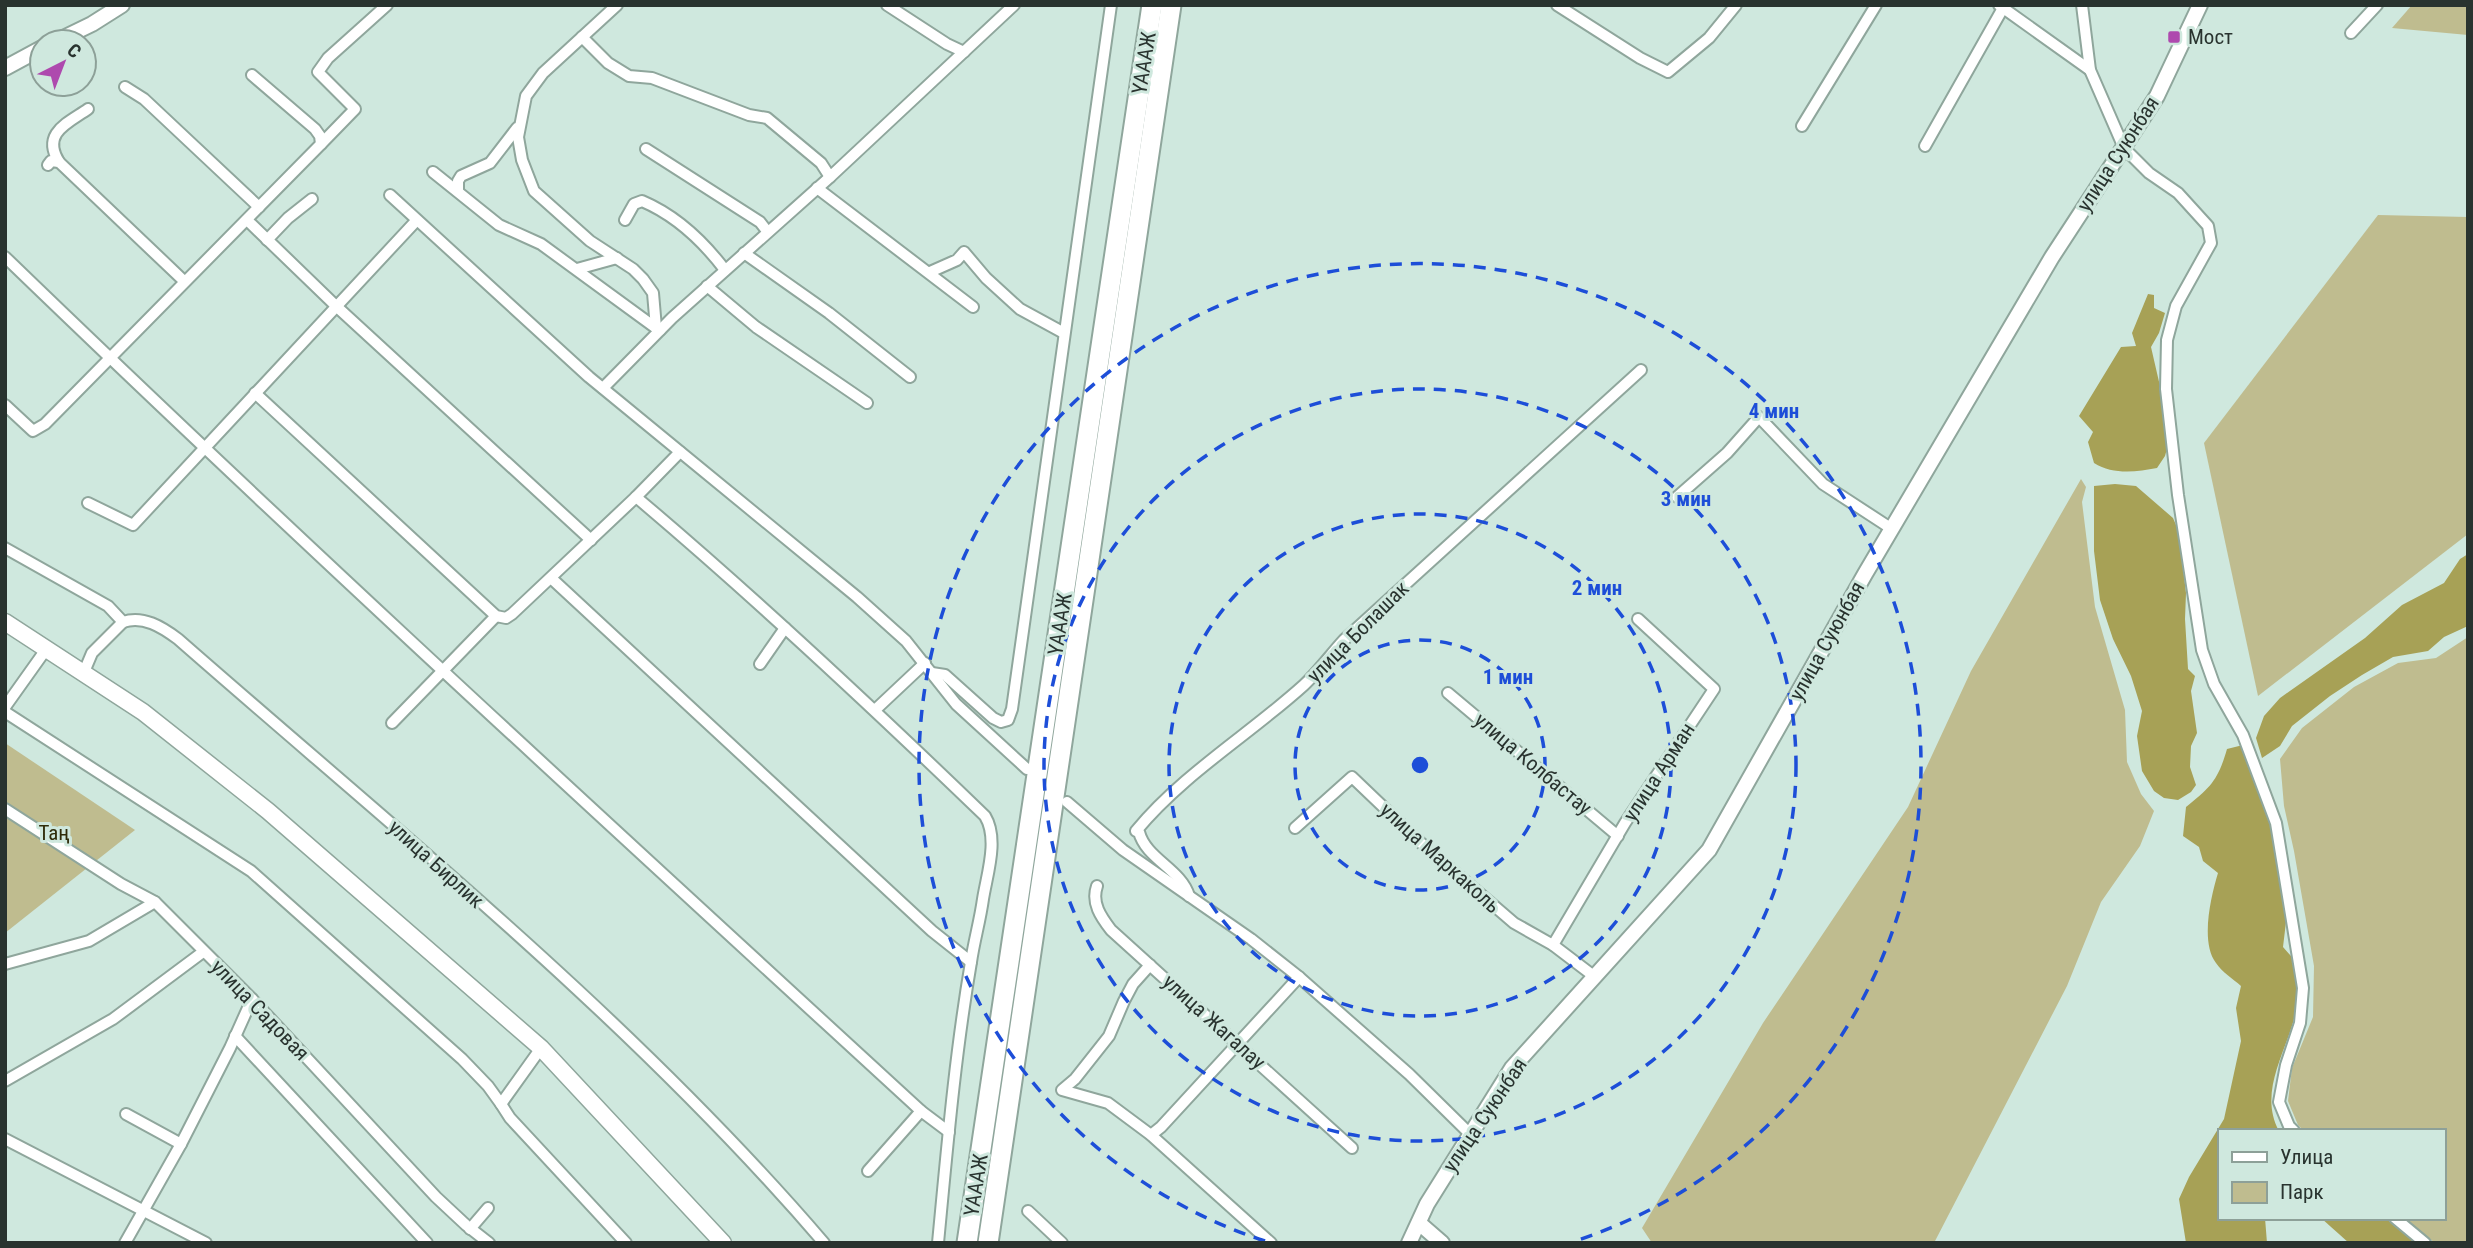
<svg xmlns="http://www.w3.org/2000/svg" width="2473" height="1248" font-family="'Roboto Condensed',sans-serif">
<style>
.green{fill:#bfbc8f}
.forest{fill:#a7a156}
.lines{fill:none;stroke-linecap:round;stroke-linejoin:round}
.street-casing{stroke:#8fa69c;stroke-width:14}
.secondary-casing{stroke:#8fa69c;stroke-width:18}
.primary-casing{stroke:#8fa69c;stroke-width:19}
.highway-casing{stroke:#8fa69c;stroke-width:23}
.street{stroke:#fff;stroke-width:10}
.secondary{stroke:#fff;stroke-width:14}
.primary{stroke:#fff;stroke-width:16}
.highway{stroke:#fff;stroke-width:19}
.ring{fill:none;stroke:#1d4ed8;stroke-width:3.5;stroke-dasharray:12 9}
.poi-dot{fill:#ae49ae;stroke:#cfe8de;stroke-width:2.5}
.labels{text-anchor:middle;stroke-width:6;stroke-linejoin:round;paint-order:stroke}
.poi-label{font-size:21px;fill:#29332f;stroke:#cfe8de;text-anchor:start}
.street-label{font-size:21px;fill:#29332f;stroke:#cfe8de}
.park-label{font-size:21px;fill:#2f2c0a;stroke:#cfe8de}
.centre{fill:#1d4ed8;stroke:#cfe8de;stroke-width:3.5}
.ring-label{font-size:21px;text-anchor:middle;font-weight:bold;fill:#1d4ed8;stroke:#cfe8de;stroke-width:6;stroke-linejoin:round;paint-order:stroke}
</style>
<rect width="100%" height="100%" fill="#cfe8de"/>
<g class="green">
<path d="M2412,5H2468V35L2392,28Z"/>
<path d="M2378,215L2468,217V534L2258,696L2204,443Z"/>
<path d="M2081,479L2086,487L2082,502L2095,607L2125,710L2127,762L2141,794L2154,811L2140,846L2101,902L2067,986L1934,1243H1652L1642,1228L1763,1023L1908,807L1971,671Z"/>
<path d="M2468,637V1243H2435L2404,1218H2443V1131H2304L2298,1125L2288,1101L2292,1068L2313,1017L2314,966L2294,851L2284,806L2280,759L2302,728L2354,687L2398,663L2436,658Z"/>
<path d="M5,743L135,830L5,933Z"/>
</g>
<g class="forest">
<path d="M2148,294L2154,295V308L2165,313L2159,333L2151,347L2171,434L2165,456L2157,468C2136,472 2113,475 2094,463L2088,442L2093,432L2079,416L2121,347L2136,346L2132,333Z"/>
<path d="M2115,484L2136,486L2173,518L2179,532L2186,593L2185,619L2188,669L2195,676L2191,691L2197,733L2191,746L2190,767L2196,785L2191,792L2178,800L2164,798L2154,791L2142,771L2137,736L2142,711L2131,676L2113,639L2100,600L2094,551V486Z"/>
<path d="M2468,554V626L2444,637L2428,651L2393,657L2362,675L2330,696L2292,726L2280,746L2262,758L2256,738L2264,716L2280,698L2365,638L2402,605L2444,583L2460,559Z"/>
<path d="M2243,745L2278,841L2286,922L2283,947L2299,965C2298,981 2299,1000 2295,1015C2286,1053 2258,1092 2279,1131H2219V1218H2265L2267,1243H2186L2179,1199L2189,1177L2224,1119L2241,1041L2236,1008L2241,986C2233,979 2222,972 2216,963C2200,942 2211,896 2218,873L2203,861L2199,847L2183,836L2186,807C2211,787 2218,780 2227,749Z"/>
<path d="M2321,1218H2385L2416,1243H2349Z"/>
</g>
<g class="lines">
<g class="street-casing">
<g id="street">
<path d="M617,5L543,73L526,96L518,137L522,160L534,191L590,241L633,269L643,279L653,293L656,328L660,330"/>
<path d="M887,5L947,44L964,52"/>
<path d="M1557,5L1640,58L1668,72L1709,38L1736,5"/>
<path d="M1999,5L2090,70"/>
<path d="M2082,5L2090,70L2124,148L2149,173L2178,193L2208,226L2211,243L2176,306L2167,340L2166,389L2178,495L2202,650L2214,684L2243,735L2276,823L2303,988L2300,1023L2286,1065L2279,1102L2289,1126L2294,1131"/>
<path d="M2351,33L2377,5"/>
<path d="M582,37L608,63L629,76L652,78L749,115L767,118L821,163L830,177"/>
<path d="M125,87L144,99L259,207"/>
<path d="M1802,126L1876,5"/>
<path d="M321,144L355,109L318,72L328,58L387,5"/>
<path d="M1925,146L2003,8"/>
<path d="M646,149L760,222L767,231"/>
<path d="M59,162C41,133 68,123 88,109"/>
<path d="M48,165L51,161L59,162L184,281"/>
<path d="M433,172L499,225L541,244L656,328"/>
<path d="M817,188L973,307"/>
<path d="M458,191V181L461,176L490,163L517,128"/>
<path d="M390,195L589,377L857,597L906,641L956,704L1027,769"/>
<path d="M247,220L336,306L591,540"/>
<path d="M625,220L634,204L642,201C675,215 703,241 725,270"/>
<path d="M267,240L288,218L312,199"/>
<path d="M744,253L829,313L910,377"/>
<path d="M5,257C305,547 614,829 921,1111L949,1132"/>
<path d="M577,269L617,258"/>
<path d="M930,272L957,260L964,252L986,278L1020,309L1064,333"/>
<path d="M707,286L756,327L867,403"/>
<path d="M603,388L672,318L830,177L1014,5"/>
<path d="M255,393L496,616L506,618L512,614L636,497"/>
<path d="M5,405L33,431L45,424L321,144L320,136L315,129L252,75"/>
<path d="M680,452L636,497C757,599 872,707 985,816C999,839 987,874 983,899C980,921 974,941 971,962C955,1055 947,1149 938,1243"/>
<path d="M1677,497L1727,453L1759,417L1823,484L1892,529"/>
<path d="M88,503L133,525L416,221"/>
<path d="M5,548L108,606L123,622C143,615 162,627 178,639C399,833 632,1019 824,1243"/>
<path d="M551,578L932,931L971,962"/>
<path d="M760,664L785,628"/>
<path d="M84,672L92,653L123,622"/>
<path d="M932,673L945,675L993,718L1001,722L1008,720L1012,709L1111,5"/>
<path d="M1448,693L1618,836"/>
<path d="M5,707L47,648"/>
<path d="M875,710L925,663"/>
<path d="M5,712L251,871L462,1059L488,1086L501,1104L541,1048"/>
<path d="M392,723L496,616"/>
<path d="M1067,802L1123,850L1251,939L1299,977L1409,1074L1470,1134"/>
<path d="M5,809L121,884L155,902L252,999L436,1197L466,1225L489,1243"/>
<path d="M1295,828L1352,777L1421,843L1514,923L1553,945L1595,977"/>
<path d="M1097,886C1091,903 1101,917 1111,930L1352,1148"/>
<path d="M1189,896C1181,869 1146,859 1139,832L1136,831C1183,774 1250,734 1304,685C1319,671 1331,654 1344,640L1641,370"/>
<path d="M1553,945L1625,823L1714,689L1638,619"/>
<path d="M5,964L89,941L155,902"/>
<path d="M1150,965L1133,984L1124,1001L1109,1036L1075,1079L1062,1090L1108,1103L1151,1135L1271,1243"/>
<path d="M235,1036L427,1243"/>
<path d="M5,1081L113,1019L203,952"/>
<path d="M501,1104L510,1118L626,1243"/>
<path d="M126,1114L181,1144"/>
<path d="M1151,1135L1161,1127L1299,977"/>
<path d="M5,1139L206,1243"/>
<path d="M868,1171L921,1111"/>
<path d="M1028,1211L1062,1243"/>
<path d="M2395,1218L2425,1243"/>
<path d="M470,1229L488,1208"/>
<path d="M125,1243L181,1144L230,1048L252,999"/>
</g>
</g>
<g class="secondary-casing">
<g id="secondary">
<path d="M55,42L92,24L122,5"/>
<path d="M5,68L42,48"/>
<path d="M1419,1223L1442,1243"/>
<path d="M1409,1243L1427,1204L1512,1068L1709,850L1865,574L2052,257L2157,96L2200,5"/>
</g>
</g>
<g class="primary-casing">
<path id="primary" d="M5,622L143,712L268,811L541,1048L723,1243"/>
</g>
<g class="highway-casing">
<g id="highway">
<path d="M967,1243L1152,5"/>
<path d="M988,1243L1171,5"/>
</g>
</g>
<use href="#street" class="street"/>
<use href="#secondary" class="secondary"/>
<use href="#primary" class="primary"/>
<use href="#highway" class="highway"/>
</g>
<g class="ring">
<circle cx="1420" cy="765" r="125"/>
<circle cx="1420" cy="765" r="251"/>
<circle cx="1420" cy="765" r="376"/>
<path d="M1265 1241A501 501 0 1 1 1575 1241"/>
</g>
<rect class="poi-dot" x="2167" y="30" width="14" height="14" rx="3.5"/>
<g class="labels">
<g class="poi-label">
<text x="2188" y="44">Мост</text>
</g>
<g class="street-label">
<text transform="translate(1144 63) rotate(-81)" y="7">ҮАААЖ</text>
<text transform="translate(2118 154) rotate(-57)" y="7">улица Суюнбая</text>
<text transform="translate(1060 624) rotate(-81)" y="7">ҮАААЖ</text>
<text transform="translate(1358 632) rotate(-45)" y="7">улица Болашак</text>
<text transform="translate(1827 641) rotate(-61)" y="7">улица Суюнбая</text>
<text transform="translate(1533 764) rotate(40)" y="7">улица Колбастау</text>
<text transform="translate(1659 772) rotate(-57)" y="7">улица Арман</text>
<text transform="translate(1440 858) rotate(42)" y="7">улица Маркаколь</text>
<text transform="translate(436 864) rotate(42)" y="7">улица Бирлик</text>
<text transform="translate(260 1010) rotate(46)" y="7">улица Садовая</text>
<text transform="translate(1214 1022) rotate(42)" y="7">улица Жагалау</text>
<text transform="translate(1485 1115) rotate(-56)" y="7">улица Суюнбая</text>
<text transform="translate(976 1185) rotate(-81)" y="7">ҮАААЖ</text>
</g>
<g class="park-label">
<text x="54" y="840">Таң</text>
</g>
</g>
<circle cx="1420" cy="765" r="10" class="centre"/>
<g class="ring-label">
<text x="1774" y="418">4 мин</text>
<text x="1686" y="506">3 мин</text>
<text x="1597" y="595">2 мин</text>
<text x="1508" y="684">1 мин</text>
</g>
<rect width="2473" height="1248" fill="none" stroke="#29332f" stroke-width="14"/>
<rect x="2218" y="1129" width="228" height="91" fill="#cfe8de" stroke="#8da098" stroke-width="2"/>
<rect x="2232" y="1152" width="35" height="10" fill="#ffffff" stroke="#8da098" stroke-width="2"/>
<text x="2280" y="1164" font-size="21" fill="#29332f">Улица</text>
<rect x="2232" y="1182" width="35" height="21" fill="#bfbc8f" stroke="#8da098" stroke-width="2"/>
<text x="2280" y="1199" font-size="21" fill="#29332f">Парк</text>
<g transform="translate(63 63) rotate(42)"><circle r="33" fill="#cfe8de" stroke="#8da098" stroke-width="2"/>
<path d="M0-5L12 26L0 18L-12 26Z" fill="#ae49ae"/>
<text y="-10" font-size="19" font-weight="bold" text-anchor="middle" fill="#29332f">С</text>
</g>
</svg>
